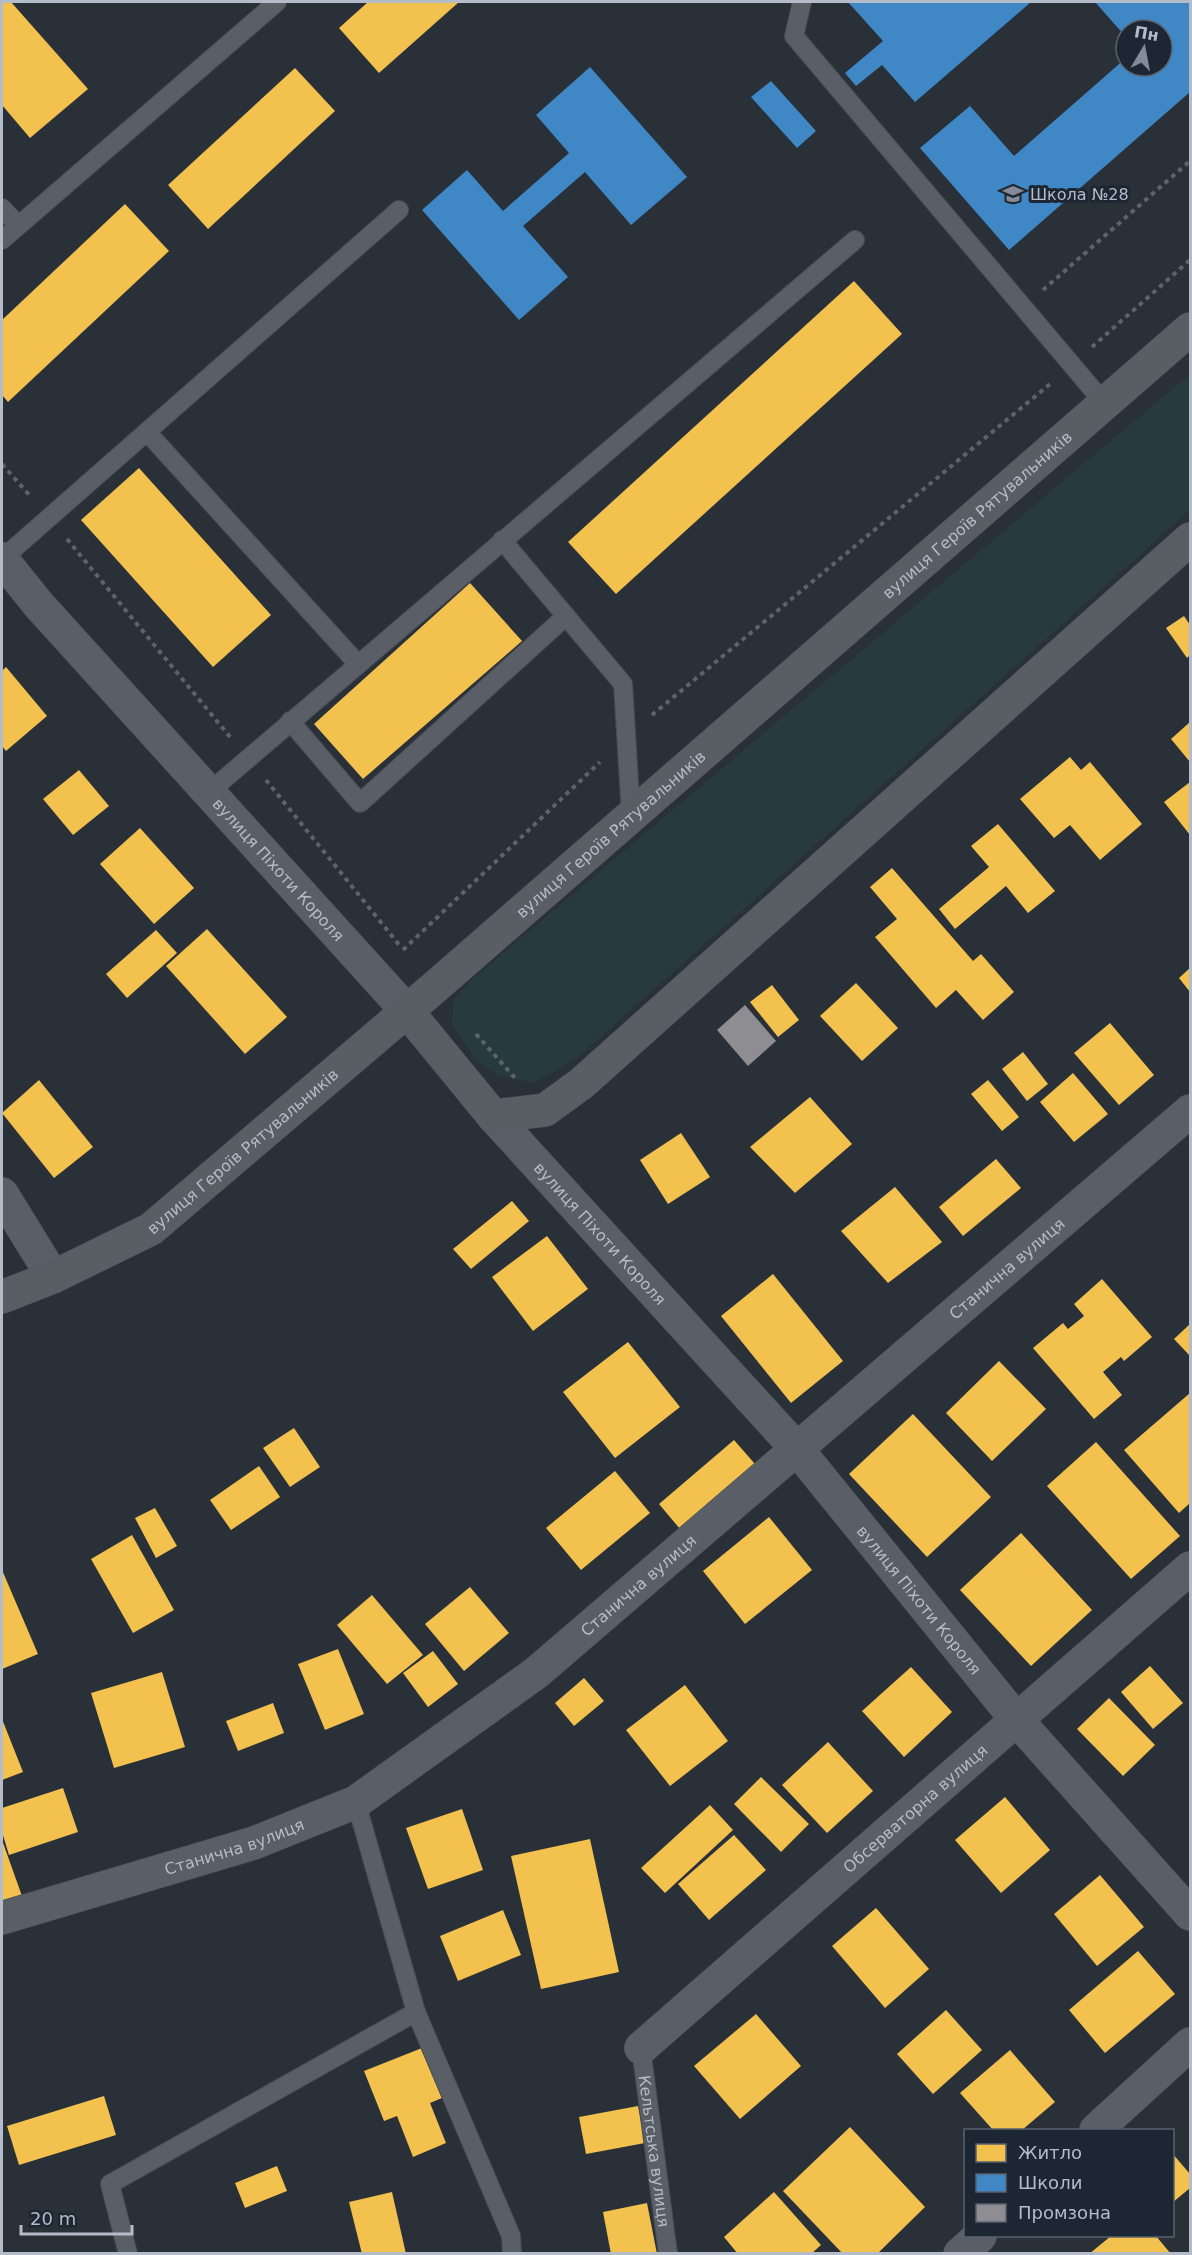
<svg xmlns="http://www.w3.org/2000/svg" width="1192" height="2255" font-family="'DejaVu Sans',sans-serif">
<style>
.green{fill:#273a3e}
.homes{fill:#f2c14e}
.schools{fill:#3f88c5}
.industry{fill:#8d8d92}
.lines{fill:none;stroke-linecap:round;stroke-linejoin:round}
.service-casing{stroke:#484c53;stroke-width:20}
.minor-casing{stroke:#484c53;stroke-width:34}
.secondary-casing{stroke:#484c53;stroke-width:34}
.path{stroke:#5d636a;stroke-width:4;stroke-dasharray:4.5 4.5;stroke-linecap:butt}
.service{stroke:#5a5e66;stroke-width:18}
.minor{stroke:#5a5e66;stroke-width:33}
.secondary{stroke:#595d64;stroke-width:33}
.labels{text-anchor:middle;stroke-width:6;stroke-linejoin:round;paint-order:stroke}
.poi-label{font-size:16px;fill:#b4bcc9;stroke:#1d2633;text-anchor:start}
.street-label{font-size:16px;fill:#b4bcc9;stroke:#1d2633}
</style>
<rect width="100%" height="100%" fill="#2a3038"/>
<path class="green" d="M1190,374V510L576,1059L533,1083L496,1075L476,1060L452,1025L454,1000L471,980Z"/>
<g class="homes">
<path d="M2,2H11L88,89L30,138L2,105Z"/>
<path d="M368,2H459L379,73L339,28Z"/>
<path d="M295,68L335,111L208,229L168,185Z"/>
<path d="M125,204L169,251L8,402L2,395V320Z"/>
<path d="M854,281L902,334L616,594L568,542Z"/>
<path d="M139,468L271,615L213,667L81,520Z"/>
<path d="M470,583L522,641L363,779L314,724Z"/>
<path d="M1184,616L1190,625V655L1187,658L1166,628Z"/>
<path d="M6,667L47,716L6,751L2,746V671Z"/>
<path d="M1190,722V762L1171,739Z"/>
<path d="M1070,757L1081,770L1090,762L1142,824L1100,860L1070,825L1054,838L1020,799Z"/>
<path d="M79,770L109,806L73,835L43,799Z"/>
<path d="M1190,782V835L1164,802Z"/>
<path d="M998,824L1055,891L1028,913L1006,886L955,929L939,909L989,867L971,846Z"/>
<path d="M140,828L194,888L154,924L100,864Z"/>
<path d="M892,868L973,961L981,954L1014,992L983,1020L956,990L936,1008L875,937L897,919L870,887Z"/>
<path d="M207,929L287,1017L245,1054L166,966Z"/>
<path d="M156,930L177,953L127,998L106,974Z"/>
<path d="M1190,968V992L1179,978Z"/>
<path d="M856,983L898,1028L862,1061L820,1016Z"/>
<path d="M772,985L799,1020L778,1037L750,1002Z"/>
<path d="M1110,1023L1154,1075L1119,1105L1074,1053Z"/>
<path d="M1023,1052L1048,1084L1027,1101L1002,1069Z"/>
<path d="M1073,1073L1108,1114L1074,1142L1040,1102Z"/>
<path d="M39,1080L93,1147L54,1178L2,1113Z"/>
<path d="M988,1080L1019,1117L1002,1131L971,1094Z"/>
<path d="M810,1097L852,1144L795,1193L750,1147Z"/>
<path d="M681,1133L710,1177L668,1204L640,1160Z"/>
<path d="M996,1159L1021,1188L963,1236L939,1207Z"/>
<path d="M895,1187L942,1242L888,1283L841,1231Z"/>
<path d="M512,1201L529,1221L471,1269L453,1249Z"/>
<path d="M547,1236L588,1289L533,1331L492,1277Z"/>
<path d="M773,1274L843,1361L791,1403L721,1316Z"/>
<path d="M1102,1279L1152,1337L1124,1361L1121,1357L1103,1372L1122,1395L1094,1419L1033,1348L1063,1323L1068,1329L1084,1316L1074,1304Z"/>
<path d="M1190,1324V1356L1174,1339Z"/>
<path d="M628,1342L680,1407L615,1458L563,1392Z"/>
<path d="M999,1361L1046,1409L992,1461L946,1413Z"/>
<path d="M1190,1393V1503L1179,1513L1124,1450Z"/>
<path d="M913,1414L991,1497L927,1557L849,1474Z"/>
<path d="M294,1428L320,1467L290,1487L263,1448Z"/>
<path d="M734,1440L755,1464L680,1529L659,1504Z"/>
<path d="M1096,1442L1180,1536L1131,1579L1047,1486Z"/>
<path d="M259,1466L280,1497L231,1530L210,1500Z"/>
<path d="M615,1471L650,1513L581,1570L546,1528Z"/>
<path d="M155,1508L177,1546L156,1558L135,1518Z"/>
<path d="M769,1517L812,1570L745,1624L703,1571Z"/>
<path d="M1021,1533L1092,1610L1031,1666L960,1590Z"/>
<path d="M132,1535L174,1610L133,1633L91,1559Z"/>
<path d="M2,1570L38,1654L2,1669Z"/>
<path d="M470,1587L509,1633L464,1671L425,1624Z"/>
<path d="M372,1595L423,1655L387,1684L337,1625Z"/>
<path d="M338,1649L364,1714L325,1730L298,1664Z"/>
<path d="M433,1651L458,1684L428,1707L403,1673Z"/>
<path d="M1150,1666L1183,1703L1153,1729L1121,1692Z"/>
<path d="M911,1667L952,1712L904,1757L862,1711Z"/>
<path d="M162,1672L185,1747L114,1768L91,1693Z"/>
<path d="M584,1678L604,1701L574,1726L555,1703Z"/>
<path d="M685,1685L728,1741L670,1786L626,1730Z"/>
<path d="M1109,1698L1155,1745L1123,1776L1077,1729Z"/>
<path d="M273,1703L284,1733L238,1751L226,1721Z"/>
<path d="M2,1719L23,1772L2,1780Z"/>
<path d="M828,1742L873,1791L827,1833L782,1785Z"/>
<path d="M761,1777L809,1824L781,1852L734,1804Z"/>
<path d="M63,1788L78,1832L9,1855L2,1832V1808Z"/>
<path d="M1005,1797L1050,1850L1001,1893L955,1840Z"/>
<path d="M710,1805L733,1830L665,1893L641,1868Z"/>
<path d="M462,1809L483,1870L428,1889L406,1828Z"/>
<path d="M734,1835L766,1870L709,1920L678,1884Z"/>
<path d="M590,1839L619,1972L541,1989L511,1856Z"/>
<path d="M2,1840L22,1896L2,1903Z"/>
<path d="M1100,1875L1144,1927L1097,1966L1054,1914Z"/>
<path d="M876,1908L929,1969L885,2008L832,1946Z"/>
<path d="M503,1910L521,1955L458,1981L440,1936Z"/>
<path d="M1138,1951L1175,1994L1105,2053L1069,2010Z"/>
<path d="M946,2010L982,2050L933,2094L897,2054Z"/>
<path d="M756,2014L801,2066L740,2119L694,2066Z"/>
<path d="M422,2048L442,2098L430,2103L446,2143L413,2157L397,2116L384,2121L364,2071Z"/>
<path d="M1010,2050L1055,2102L1022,2130H993L960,2093Z"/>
<path d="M104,2096L116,2135L19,2165L7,2126Z"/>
<path d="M638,2106L645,2143L586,2154L579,2117Z"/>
<path d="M850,2127L925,2207L877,2254H843L783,2191Z"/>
<path d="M1172,2153L1190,2174V2188L1172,2203Z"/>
<path d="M277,2166L287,2191L245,2208L235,2183Z"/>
<path d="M392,2192L406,2254H362L349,2202Z"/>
<path d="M774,2192L821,2245L811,2254H738L724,2237Z"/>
<path d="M647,2203L657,2254H611L603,2212Z"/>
<path d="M1111,2236H1156L1171,2254H1089Z"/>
</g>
<g class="schools">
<path d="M848,2H1031L915,102L882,65L856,86L845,73L883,41Z"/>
<path d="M1095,2H1190V92L1009,250L920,148L970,106L1014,156L1126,58V66H1162V30H1126V37Z"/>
<path d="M590,67L687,177L631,225L585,172L523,226L568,277L519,320L422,210L467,170L503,211L569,153L536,115Z"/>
<path d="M771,81L816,131L797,148L751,97Z"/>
</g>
<path class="industry" d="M745,1005L776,1041L748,1066L717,1030Z"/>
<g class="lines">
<g class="service-casing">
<g id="service">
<path d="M802,2L794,36L1105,404"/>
<path d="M2,208L18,225"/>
<path d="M2,240L277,2"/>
<path d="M147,432L357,663"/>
<path d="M502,540L623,684L631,815"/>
<path d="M2,559L399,210"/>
<path d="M290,721L360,803L566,616"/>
<path d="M209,792L855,240"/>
<path d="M356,1802L416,2012L511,2236L512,2254"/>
<path id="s1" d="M641,2048L668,2254"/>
<path d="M128,2254L110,2184L416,2012"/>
</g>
</g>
<g class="minor-casing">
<g id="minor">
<path id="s2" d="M2,559L38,604L407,1011"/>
<path id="s3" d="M493,1116L797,1449L1016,1719L1190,1914"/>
<path d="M2,1194L53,1277"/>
<path id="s4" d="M2,1918L254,1843L356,1802L536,1673L1190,1111"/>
<path id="s5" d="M641,2048L1190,1568"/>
<path d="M1096,2130L1190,2044"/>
<path d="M960,2254L980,2236"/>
</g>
</g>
<g class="secondary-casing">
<g id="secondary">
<path d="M407,1011L493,1116L545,1110L582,1083L1190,539"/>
<path id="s6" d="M2,1297L53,1277L151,1229L435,987L1190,329"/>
</g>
</g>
<g class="path">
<path d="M1043,290L1190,161"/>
<path d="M1092,347L1190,260"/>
<path d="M2,464L31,497"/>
<path d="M67,539L230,737"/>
<path d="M652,715L1050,384"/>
<path d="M266,780L400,946"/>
<path d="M403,950L600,762"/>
<path d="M476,1034L515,1078"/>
</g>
<use href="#service" class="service"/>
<use href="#minor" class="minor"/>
<use href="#secondary" class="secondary"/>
</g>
<defs>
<g id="school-bare" transform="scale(1.62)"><path d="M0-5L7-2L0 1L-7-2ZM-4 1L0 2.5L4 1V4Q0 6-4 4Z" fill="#848b96" stroke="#1d2633" stroke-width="2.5" paint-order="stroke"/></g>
</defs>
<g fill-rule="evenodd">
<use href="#school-bare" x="1013" y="194"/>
</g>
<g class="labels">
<g class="poi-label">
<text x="1030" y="200">Школа №28</text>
</g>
<g class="street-label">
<text dy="6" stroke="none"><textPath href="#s6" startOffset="1256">вулиця Героїв Рятувальників</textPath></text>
<text dy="6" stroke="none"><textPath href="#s6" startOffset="770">вулиця Героїв Рятувальників</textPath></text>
<text dy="6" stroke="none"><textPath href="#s2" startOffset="416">вулиця Піхоти Короля</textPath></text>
<text dy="6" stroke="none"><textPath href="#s6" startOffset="284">вулиця Героїв Рятувальників</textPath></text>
<text dy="6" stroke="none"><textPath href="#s3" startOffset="159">вулиця Піхоти Короля</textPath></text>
<text dy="6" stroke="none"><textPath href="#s4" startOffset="1215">Станична вулиця</textPath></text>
<text dy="6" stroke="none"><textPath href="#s4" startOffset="729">Станична вулиця</textPath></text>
<text dy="6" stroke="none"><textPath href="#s3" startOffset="645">вулиця Піхоти Короля</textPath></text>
<text dy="6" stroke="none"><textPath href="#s5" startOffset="364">Обсерваторна вулиця</textPath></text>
<text dy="6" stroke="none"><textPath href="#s4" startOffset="243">Станична вулиця</textPath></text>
<text dy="6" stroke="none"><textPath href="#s1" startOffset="104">Кельтська вулиця</textPath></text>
</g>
</g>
<rect width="1192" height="2255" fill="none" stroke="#b4bcc9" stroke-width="6"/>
<rect x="964" y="2129" width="210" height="108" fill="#1d2633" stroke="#59626f" stroke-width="1.5"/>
<rect x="976" y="2144" width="30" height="18" fill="#f2c14e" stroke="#59626f" stroke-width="1.5"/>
<text x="1018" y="2159" font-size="18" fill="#b4bcc9">Житло</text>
<rect x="976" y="2174" width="30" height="18" fill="#3f88c5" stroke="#59626f" stroke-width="1.5"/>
<text x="1018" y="2189" font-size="18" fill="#b4bcc9">Школи</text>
<rect x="976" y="2204" width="30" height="18" fill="#8d8d92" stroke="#59626f" stroke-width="1.5"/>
<text x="1018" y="2219" font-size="18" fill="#b4bcc9">Промзона</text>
<g transform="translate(1144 48) rotate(10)"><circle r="28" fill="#1d2633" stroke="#59626f" stroke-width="1.5"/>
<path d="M0-4.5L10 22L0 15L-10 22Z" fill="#848b96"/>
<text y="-9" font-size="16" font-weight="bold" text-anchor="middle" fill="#b4bcc9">Пн</text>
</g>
<path d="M21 2225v9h111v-9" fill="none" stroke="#b4bcc9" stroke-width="3"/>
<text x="30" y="2225" font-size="18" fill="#b4bcc9" stroke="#1d2633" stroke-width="4.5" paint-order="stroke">20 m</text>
</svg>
